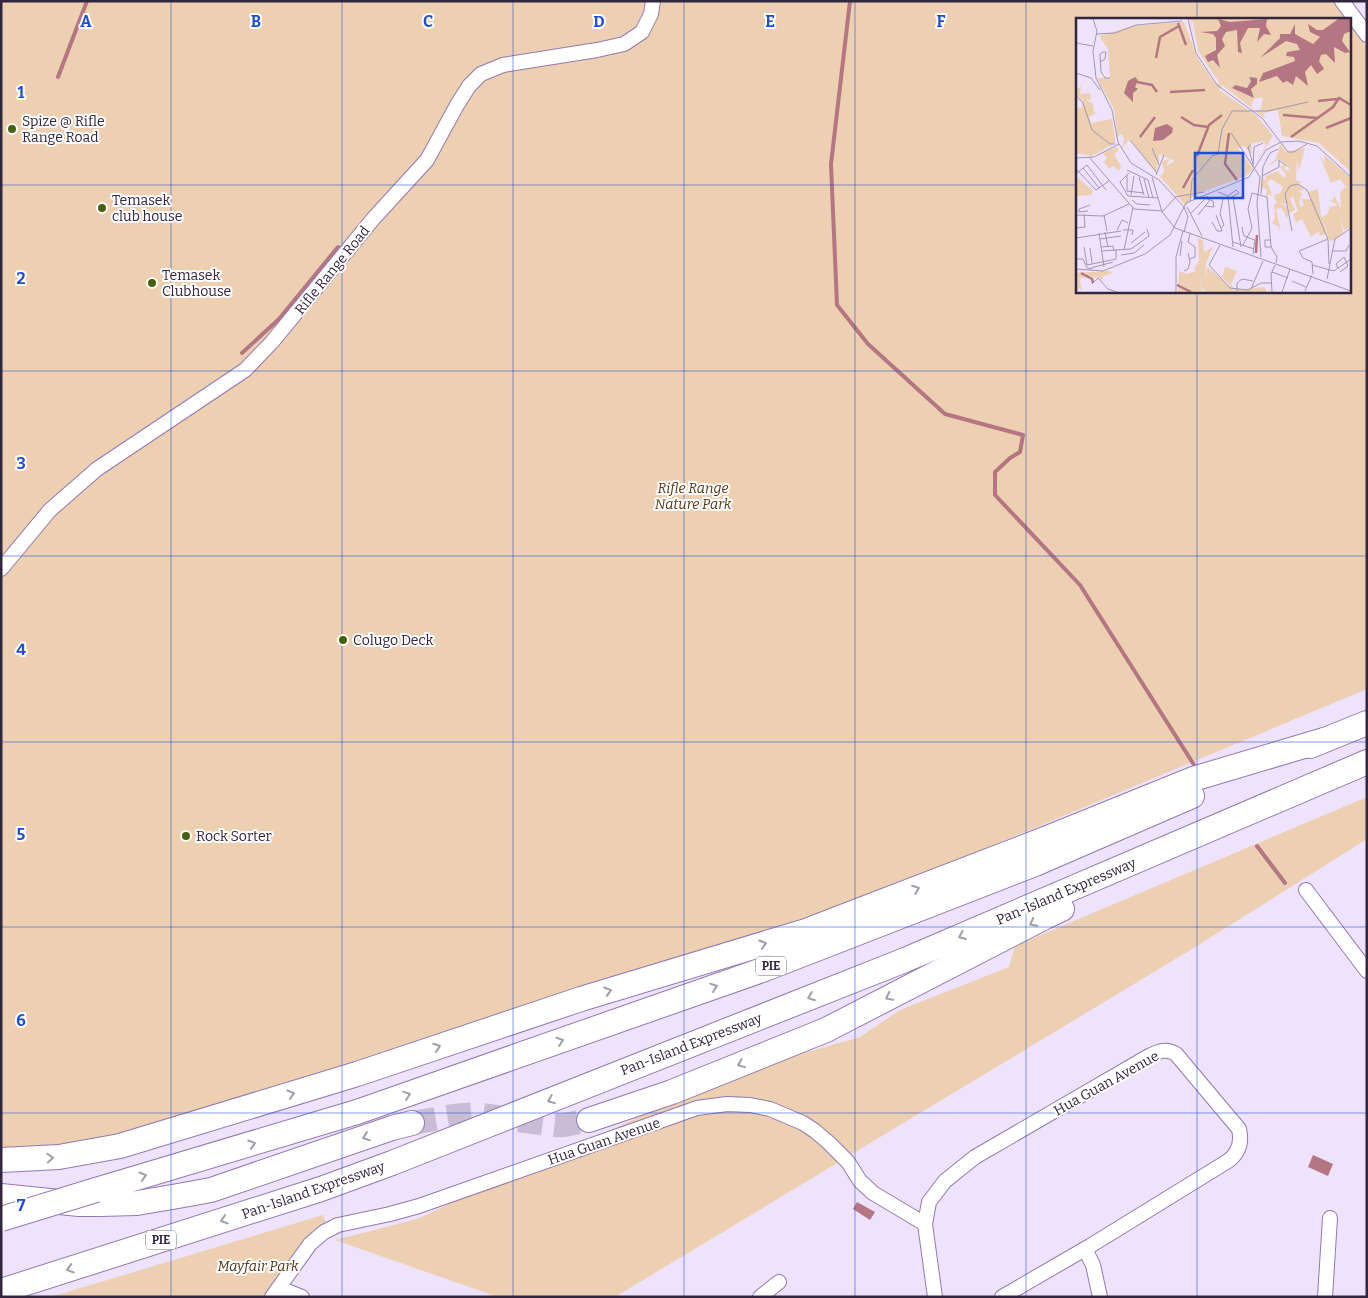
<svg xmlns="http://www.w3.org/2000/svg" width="1368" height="1298" font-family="Bitter,serif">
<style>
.green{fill:#edcfb1}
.water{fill:#b57683}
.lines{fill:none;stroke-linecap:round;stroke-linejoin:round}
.stream{stroke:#b57683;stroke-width:4}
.motorway-tunnel{stroke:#c8bdd5;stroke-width:24;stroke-dasharray:24 12;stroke-linecap:butt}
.minor-casing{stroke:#9378b0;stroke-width:16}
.motorway-casing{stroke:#9378b0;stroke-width:26}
.minor{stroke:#fff;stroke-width:14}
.motorway{stroke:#fff;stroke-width:24}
.motorway-bridge-casing{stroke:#9378b0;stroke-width:26;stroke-linecap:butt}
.motorway-bridge{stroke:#fff;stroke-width:24}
.oneway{stroke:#a29da8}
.grid{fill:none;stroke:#1d4ed8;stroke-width:1;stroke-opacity:0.55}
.poi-dot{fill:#47600e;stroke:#fff;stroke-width:2}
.labels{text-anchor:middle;stroke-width:4;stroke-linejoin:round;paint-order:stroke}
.shield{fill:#fff;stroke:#6f6777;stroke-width:1}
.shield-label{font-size:12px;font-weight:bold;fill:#31263d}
.poi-label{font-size:14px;fill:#31263d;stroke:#fff;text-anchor:start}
.street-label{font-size:14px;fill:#31263d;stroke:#fff}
.park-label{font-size:14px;font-style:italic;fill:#543512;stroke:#fff}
.inset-river{fill:none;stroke:#b57683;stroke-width:2.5}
.inset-road{fill:none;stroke:#a297af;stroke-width:1}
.view{fill:#1d4ed8;fill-opacity:0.15;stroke:#1d4ed8;stroke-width:2.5}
.inset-edge{fill:none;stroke:#31263d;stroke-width:2.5}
.grid-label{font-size:16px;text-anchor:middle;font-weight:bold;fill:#1d4ed8;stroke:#fff;stroke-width:4;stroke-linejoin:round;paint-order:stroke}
</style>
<rect width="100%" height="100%" fill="#eee3fb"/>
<g class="green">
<path d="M1,1H1333L1346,19H1077V291H1349V23L1367,47V689L905,882L769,930L170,1121L109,1138L67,1145L1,1148Z"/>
<path d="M1367,797V839L1197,946L615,1297H498L335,1240L417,1219L737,1072L860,1037L900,1010L1009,967L1015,946Z"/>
<path d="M323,1215L326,1223L307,1237L284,1282L272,1297H51Z"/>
</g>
<g class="water">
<path d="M1313,1155L1333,1164L1328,1176L1308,1167Z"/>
<path d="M857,1202L875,1212L870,1220L853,1209Z"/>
</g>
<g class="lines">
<g class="stream">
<path d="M850,1L831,164L837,305L868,344L945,414L1023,435L1020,452L1010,458L995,472V495L1080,585L1196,768"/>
<path d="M58,77L87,1"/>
<path d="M242,353L279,319L338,247"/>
<path d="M1257,846L1285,883"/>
</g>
<path class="motorway-tunnel" d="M412,1123L453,1116L475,1114L555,1125H564L589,1120"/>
<g class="minor-casing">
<g id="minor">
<path d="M1342,1L1367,35"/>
<path d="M1,569L50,510L97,469L245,370L272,342L373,219L427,160L457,105L469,86L481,74L503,65L597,50L624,44L642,32L651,14L653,1"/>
<path d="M1306,890L1367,971"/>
<path d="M1085,1249L1093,1265L1100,1297"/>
<path d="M279,1288L302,1297"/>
<path d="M272,1297L310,1244L324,1232L338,1225L390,1214L419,1206L697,1108L727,1104L750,1105L770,1109L803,1123L815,1131L828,1142L848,1162L860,1181L873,1193L925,1224"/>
<path d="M760,1297L779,1282"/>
<path d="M935,1297L925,1224L929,1202L945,1181L975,1157L1149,1056C1159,1051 1166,1048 1176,1054L1239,1129C1242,1142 1239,1153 1228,1161L1090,1246L1002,1297"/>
<path d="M1325,1297L1330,1218"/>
</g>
</g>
<g class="motorway-casing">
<g id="motorway">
<path d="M1310,746L1367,723"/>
<path d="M589,1120L672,1092L826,1030L1045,917L1062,909"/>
<path d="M1,1160L59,1157L120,1146L357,1074L581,999L806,931L1045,839L1193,779L1324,740"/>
<path d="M96,1190L357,1112L765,969L1035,864L1192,796"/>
<path d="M1,1196L79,1204H100L137,1203L178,1196L211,1190L392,1128L412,1123"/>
<path d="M1,1291L321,1189L392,1163L905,960L1367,762"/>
</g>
</g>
<use href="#minor" class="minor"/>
<use href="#motorway" class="motorway"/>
<g class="motorway-bridge-casing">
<path id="motorway-bridge" d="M1,1219L96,1190"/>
</g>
<use href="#motorway-bridge" class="motorway-bridge"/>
</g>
<defs><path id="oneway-chevron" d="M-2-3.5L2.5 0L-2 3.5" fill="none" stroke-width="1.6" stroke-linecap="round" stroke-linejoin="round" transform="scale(1.25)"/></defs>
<g class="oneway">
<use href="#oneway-chevron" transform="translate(916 889) rotate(-21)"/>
<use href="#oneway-chevron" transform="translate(1033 923) rotate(153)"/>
<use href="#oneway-chevron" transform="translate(962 936) rotate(157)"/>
<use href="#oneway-chevron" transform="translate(763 944) rotate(-17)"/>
<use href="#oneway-chevron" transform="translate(714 987) rotate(-19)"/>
<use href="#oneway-chevron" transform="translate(608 991) rotate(-17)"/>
<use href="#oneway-chevron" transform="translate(811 997) rotate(159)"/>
<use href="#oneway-chevron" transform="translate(889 997) rotate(153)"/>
<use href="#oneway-chevron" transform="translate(560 1041) rotate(-19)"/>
<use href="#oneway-chevron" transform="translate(437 1047) rotate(-18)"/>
<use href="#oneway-chevron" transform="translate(741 1064) rotate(158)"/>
<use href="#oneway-chevron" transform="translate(291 1094) rotate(-17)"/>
<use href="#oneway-chevron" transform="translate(407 1095) rotate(-19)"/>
<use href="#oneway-chevron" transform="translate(551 1100) rotate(158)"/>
<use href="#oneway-chevron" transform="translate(366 1137) rotate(161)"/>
<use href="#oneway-chevron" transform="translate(252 1144) rotate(-17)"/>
<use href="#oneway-chevron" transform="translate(50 1158) rotate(-3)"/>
<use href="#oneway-chevron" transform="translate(143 1176) rotate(-16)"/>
<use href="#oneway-chevron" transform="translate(224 1220) rotate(162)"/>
<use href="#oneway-chevron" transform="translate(70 1269) rotate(163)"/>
</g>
<path class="grid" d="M171,1V1297M342,1V1297M513,1V1297M684,1V1297M855,1V1297M1026,1V1297M1197,1V19M1,185H1077M1349,185H1367M1197,291V1297M1,371H1367M1,556H1367M1,742H1367M1,927H1367M1,1113H1367"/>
<g class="poi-dot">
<circle cx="12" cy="129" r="5"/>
<circle cx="102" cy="208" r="5"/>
<circle cx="152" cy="283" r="5"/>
<circle cx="343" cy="640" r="5"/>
<circle cx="186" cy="836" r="5"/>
</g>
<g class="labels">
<g class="shield">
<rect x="756" y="956.5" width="30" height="19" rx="4"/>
<rect x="146" y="1230.5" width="30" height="19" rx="4"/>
</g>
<g class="shield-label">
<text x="771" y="970">PIE</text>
<text x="161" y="1244">PIE</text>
</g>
<g class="poi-label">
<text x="22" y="126">Spize @ Rifle<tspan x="22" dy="16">Range Road</tspan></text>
<text x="112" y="205">Temasek<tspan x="112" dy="16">club house</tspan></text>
<text x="162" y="280">Temasek<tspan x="162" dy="16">Clubhouse</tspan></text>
<text x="353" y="645">Colugo Deck</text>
<text x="196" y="841">Rock Sorter</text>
</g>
<g class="street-label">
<text transform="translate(332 270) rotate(-51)" y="5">Rifle Range Road</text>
<text transform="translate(1066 891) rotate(-23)" y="5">Pan-Island Expressway</text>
<text transform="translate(691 1044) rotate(-21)" y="5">Pan-Island Expressway</text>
<text transform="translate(1106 1083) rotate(-29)" y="5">Hua Guan Avenue</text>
<text transform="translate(604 1141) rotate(-19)" y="5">Hua Guan Avenue</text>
<text transform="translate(313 1190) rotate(-19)" y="5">Pan-Island Expressway</text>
</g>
<g class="park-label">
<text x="693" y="493">Rifle Range<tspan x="693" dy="16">Nature Park</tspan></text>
<text x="258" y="1271">Mayfair Park</text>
</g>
</g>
<g transform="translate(1076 18)">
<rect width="275" height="275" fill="#eee3fb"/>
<path d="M114,1H275V154L243,125L206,118L202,92L187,95L189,100L179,93L185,91L187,79L178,81L175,88L178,92L146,67L143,72L181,98L197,118L179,146L190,127L187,123L175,126L176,136L168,128L162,130L177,151L170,158L123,175H113L118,177L110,188L81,155L85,158L88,153L86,143L94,141L90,148L99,143L83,136V146L78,138L82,148L80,154L54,121L46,130L48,121L46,116L42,118V124L38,91L21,60H34L32,31L23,18L57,8L108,4L122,41L140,67L143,64L122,33L117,4L115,2L118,22ZM173,59L181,61L175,71L178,80L156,70L158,67L171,70L175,63ZM5,68L4,76L14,75L15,82L10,81L17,86L18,95L22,94L13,99L15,105L36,101L39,119V125L16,138L0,135V89L6,90L7,82L1,83L0,80L2,82L5,80L0,76V72ZM204,126L210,134L229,130L222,157L223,152L221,142L220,162L227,165H221L228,171L222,174L226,175L223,184L225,189L228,187L225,181H235L232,174L242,171L245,199L251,197L254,189L262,187L253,182H257L258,177L265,191L264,174L270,169L264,161L255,165L243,136L249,146L248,137L275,160V209L268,212L264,198L267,214L258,222L253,223L247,201L250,216L244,218L243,213L235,219L226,201L220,204L217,196L222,193L217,178L214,181L219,192L213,195L212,186L204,185L212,190V201L205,190L200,191L205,215L202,208L195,205L199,201L198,186H201L198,177L204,175L207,169L195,161L191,164L196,176L190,178L191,171L185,170L186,160L190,162L189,158L202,153L208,160L210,157L204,149L208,147L209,152L215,153L204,141L188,150L200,141ZM40,129L43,131L38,137L45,148L43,153L37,148L33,151L28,144L31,140L27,135ZM0,158L17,173L15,177L2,178L0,187ZM122,220L127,222L128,234L137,229L130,245L129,262L131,249L158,272L188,269L191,274H129L128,270L126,274L125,258V274H102L103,253L111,256L120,253L118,251L123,243ZM149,249L161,253L155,266L158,271L146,259ZM33,253L37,255L27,258V263L21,259L3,260L6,272L3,270L0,274V255Z" fill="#edcfb1" fill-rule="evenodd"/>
<path d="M142,1L154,4L191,1L190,8L195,17L188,16L181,24L184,10H172L164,25L166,35L162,34L161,12L150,14L146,21L149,28L141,37L144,50L137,42L132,44L129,38L140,32V20L137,16L124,14L141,13L145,8ZM262,1H275V13L268,16L266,23L274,34L269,35L258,29L259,45L250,36L245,37L243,43L248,51L241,56L235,47L229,54L232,68L220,58L217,67L211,63L207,65L201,58L183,64L187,55L219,43L218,39L210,38L211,34L224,32L221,26L210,23L184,40L204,20V16H214L219,6V16L237,26L244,19L234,14L232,6L241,12H247ZM59,59L62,62L59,69L62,71L57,75V84L48,75L52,63ZM173,59L181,60V66L175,71L178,80L156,70L159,67L171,70L175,63ZM91,106L97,110L96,115L87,122L77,123L79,110Z" fill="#b57683"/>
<path class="inset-river" d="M102,5L110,27M80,40L84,19L103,8M61,64L76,67L81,74M94,74L129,72M242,83L261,81M207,97L241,100M105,99L118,107L132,109M250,110L275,100M153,115L149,146L161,162M64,119L79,99M215,119L257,89L263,80L275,87M121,138L133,107L146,97M107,170L117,152M180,235L181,217M5,255L16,261L17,265M101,267L115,274"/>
<path class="inset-road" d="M17,1L21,13L17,33L20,60L36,92L42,124L55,145L83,162L108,189L112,199L108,214M112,1L120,35L141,67L186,100L212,134H218L231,126M0,2V18M20,16L39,15L60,7L106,3M0,25L17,28M27,34L24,36L25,54L29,60H34M24,44L29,41L30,34H27M0,55L15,60L24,72M0,77L7,85L16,112L34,126H39M155,115L184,159L181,185L185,239M54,122L81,155M175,127L172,129L177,146M76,130L83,147M13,139L58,191L87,193L100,179M0,140L18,139L43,126M177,149L178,129L187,125M7,150L23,170M1,152L20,172L33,163M51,152L72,162L77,180M1,155L11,147L30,172M53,155L44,164L52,178L82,180M51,157V173L68,175M80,157L88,137M186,158L203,149V142L210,148M63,159L68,177M76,159L86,194L99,210L275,273M68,161L73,180M142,174L152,178L157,229M176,175L191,179L195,229L201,239L200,245M185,176L187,149L194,135L202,131M55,177L58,158M152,178L160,172L163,175L152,181M99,179L128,174M157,179L165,229M129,180L137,183L138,189L129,188M56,182L61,186L74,187M114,184L116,162L136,138L142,136L146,111L156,93H192L232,84M111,189L126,218M12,193L3,194V191L14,187M115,195L132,178M144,196L147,180M144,196L148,207L145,210M0,197L27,198L53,186M28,197L31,213M122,197L134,182M136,204L141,213H146L140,197M166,209L168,218L179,222L177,236M0,210L9,209L8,196M41,212L46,202L52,205M47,212H57L56,217M216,213L209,176L214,168L222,166L231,172L252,221L223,233L227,240L236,244L237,256M29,214L32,229M23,215L28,249M0,220L45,213M24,221L45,218M194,222H189V229H195M252,222L253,246M157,224L178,231M55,225L69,214M144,227L133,247L154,270L172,272L185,265H196M167,227L176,210L172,191L176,175M8,229L11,247L40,241V232M25,229L37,228L38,233M14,230L16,245M48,232L57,189M26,233L55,231L73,218L71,211M256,233H270L273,227M45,237L58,235L68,227M104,238L106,223M0,241H7L11,250L16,251M114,241L119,239V229L112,224L114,216M236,247L258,253L275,241M15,250L37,244M262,250L260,246L268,239L272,248L264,254M0,251L27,253L69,236L94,217L110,185L173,159L190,132L205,124L223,123L241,128L275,159M108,253L112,251L114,244L112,235M196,254L212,260M251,261L259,221L275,210M216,263L230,269M16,266L22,260L32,271L41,274M175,271L187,243M161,273V265L166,261L177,263M229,273L236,257M100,274V239L107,213M196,274L195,256L199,247M206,274L214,251"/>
<path class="view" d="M119,135H167V180H119Z"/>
<rect width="275" height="275" class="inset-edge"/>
</g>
<g class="grid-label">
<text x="86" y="27">A</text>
<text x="256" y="27">B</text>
<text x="428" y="27">C</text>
<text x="599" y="27">D</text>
<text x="770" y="27">E</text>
<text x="941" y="27">F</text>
<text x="21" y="98">1</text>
<text x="21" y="284">2</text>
<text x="21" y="469">3</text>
<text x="21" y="655">4</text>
<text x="21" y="840">5</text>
<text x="21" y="1026">6</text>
<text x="21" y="1211">7</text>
</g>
<rect width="1368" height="1298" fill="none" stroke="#31263d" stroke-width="5"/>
</svg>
